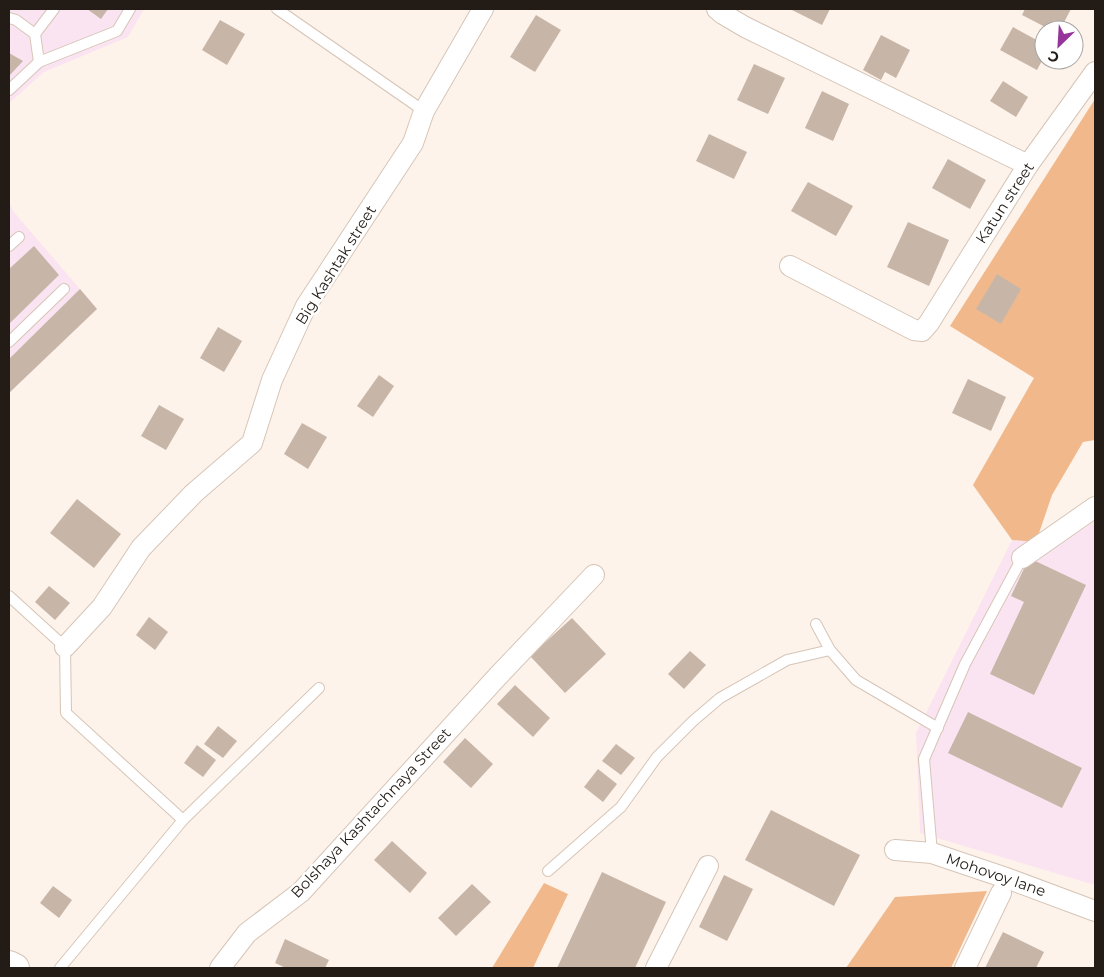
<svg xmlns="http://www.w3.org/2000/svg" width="1104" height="977" font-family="Montserrat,sans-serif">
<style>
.industrial{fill:#fbe4f1}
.green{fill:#f1b98b}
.building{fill:#c7b6a8}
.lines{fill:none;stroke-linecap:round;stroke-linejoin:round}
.lane-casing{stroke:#d6c5b7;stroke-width:12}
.street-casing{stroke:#d6c5b7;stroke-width:22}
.secondary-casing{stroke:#d6c5b7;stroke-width:30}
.lane{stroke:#fff;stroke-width:10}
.street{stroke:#fff;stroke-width:20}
.secondary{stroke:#fff;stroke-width:28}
.labels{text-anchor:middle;stroke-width:5;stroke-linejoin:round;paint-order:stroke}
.street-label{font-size:15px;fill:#221b16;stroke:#fff}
</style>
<rect width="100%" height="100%" fill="#fef3ea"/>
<g class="industrial">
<path d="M9,9H144L128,37L44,72L9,103Z"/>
<path d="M9,203L13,211L97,309L9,393Z"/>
<path d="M1095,521V885L920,833L916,733L1012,540L1036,542L1053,549Z"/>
</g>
<g class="green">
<path d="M1095,99V440L1083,442L1052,495L1036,542L1012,540L973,485L1034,378L950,326Z"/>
<path d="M544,883L568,894L533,968H492Z"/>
<path d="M987,891L951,968H846L895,897Z"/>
</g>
<g class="building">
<path d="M87,9H108L101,19Z"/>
<path d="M790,9H830L822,25Z"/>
<path d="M1025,9H1071L1060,30H1051L1022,15Z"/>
<path d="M536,15L561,30L535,72L510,57Z"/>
<path d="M220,20L245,34L227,65L202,50Z"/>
<path d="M1013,27L1044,44V57L1037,70L1000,50Z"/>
<path d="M881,35L910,50L896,78L885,72L881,80L863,70Z"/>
<path d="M9,53L23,61L9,76Z"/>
<path d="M754,64L785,78L768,114L737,100Z"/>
<path d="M1003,81L1028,97L1016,117L990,101Z"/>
<path d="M822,91L849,104L833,141L805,128Z"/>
<path d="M709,134L747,152L734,179L696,161Z"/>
<path d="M948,159L986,180L970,209L932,188Z"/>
<path d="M808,182L853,206L836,236L791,211Z"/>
<path d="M908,222L949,240L929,286L887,267Z"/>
<path d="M34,246L59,275L9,324V269Z"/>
<path d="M997,274L1021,289L1001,324L976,309Z"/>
<path d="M80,289L97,309L9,393V359Z"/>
<path d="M218,327L242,341L224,372L200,358Z"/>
<path d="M379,375L394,386L373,417L357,406Z"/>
<path d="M968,379L1006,397L991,431L952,413Z"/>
<path d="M159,405L184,419L166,450L141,436Z"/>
<path d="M302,423L327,437L308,469L284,454Z"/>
<path d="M77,499L121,534L94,568L50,533Z"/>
<path d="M1029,558L1086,585L1034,695L990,674L1024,602L1011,596Z"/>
<path d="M49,586L70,603L55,620L35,602Z"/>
<path d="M149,617L168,632L155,650L136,635Z"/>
<path d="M572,618L606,654L565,693L530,656Z"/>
<path d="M690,651L706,665L684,689L668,674Z"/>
<path d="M515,685L550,718L533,737L497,704Z"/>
<path d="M968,712L1082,768L1062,808L948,753Z"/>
<path d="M218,726L237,741L223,758L204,744Z"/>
<path d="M465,738L493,764L471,788L443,762Z"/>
<path d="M616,744L635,758L621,775L602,761Z"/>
<path d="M197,745L216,760L203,777L184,763Z"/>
<path d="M598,769L617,784L603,802L584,787Z"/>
<path d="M771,810L860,855L834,906L745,860Z"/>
<path d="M392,841L427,873L410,893L374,860Z"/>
<path d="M602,872L666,902L635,968H557Z"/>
<path d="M724,875L753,889L727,941L699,927Z"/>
<path d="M472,884L491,902L456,936L438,918Z"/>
<path d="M53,886L72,900L59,918L40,903Z"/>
<path d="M1003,932L1044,952L1036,968H985Z"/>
<path d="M285,939L329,960L325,968H286L275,963Z"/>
</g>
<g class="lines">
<g class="lane-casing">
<g id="lane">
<path d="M277,9L424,111"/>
<path d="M9,18L16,20L35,34L39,62L9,90"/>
<path d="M35,34L54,9"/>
<path d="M39,62L117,31L130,9"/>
<path d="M9,246L19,237"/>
<path d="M9,342L64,289"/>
<path d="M9,596L65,647L66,713L183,820"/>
<path d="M816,624L830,650L856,680L938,728"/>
<path d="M932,853L924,759L965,664L1022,558"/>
<path d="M548,871L621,807L657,757L693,721L720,698L787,660L830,650"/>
<path d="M60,968L183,820L319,688"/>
</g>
</g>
<g class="street-casing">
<g id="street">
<path d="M717,9L723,14L745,27L1028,165"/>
<path d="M790,266L914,330L922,331L929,323L1028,165L1095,72"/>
<path d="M1022,558L1095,507"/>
<path d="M65,647L102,607L141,548L194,493L252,443L272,380L306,306L413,143L424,111L483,9"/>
<path d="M895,850L932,853L1009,879L1095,911"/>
<path d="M220,968L247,933L301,892L498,676L594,575"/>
<path d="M656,968L708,866"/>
<path d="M965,968L1001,893"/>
</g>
</g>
<g class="secondary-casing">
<path id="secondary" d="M9,965L15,968"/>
</g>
<use href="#lane" class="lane"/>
<use href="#street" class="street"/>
<use href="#secondary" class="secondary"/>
</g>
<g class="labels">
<g class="street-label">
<text transform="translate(1005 203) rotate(-57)" y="5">Katun street</text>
<text transform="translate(336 265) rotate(-58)" y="5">Big Kashtak street</text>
<text transform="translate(371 813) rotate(-47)" y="5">Bolshaya Kashtachnaya Street</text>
<text transform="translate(996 875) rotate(19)" y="5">Mohovoy lane</text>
</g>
</g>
<rect width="1104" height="977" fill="none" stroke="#221b16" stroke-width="20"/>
<g transform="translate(1059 45) rotate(205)"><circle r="24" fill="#ffffff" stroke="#a7a4a2"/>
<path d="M0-4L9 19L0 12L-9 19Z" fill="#95349b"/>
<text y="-8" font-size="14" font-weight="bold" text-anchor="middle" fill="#221b16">С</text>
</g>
</svg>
